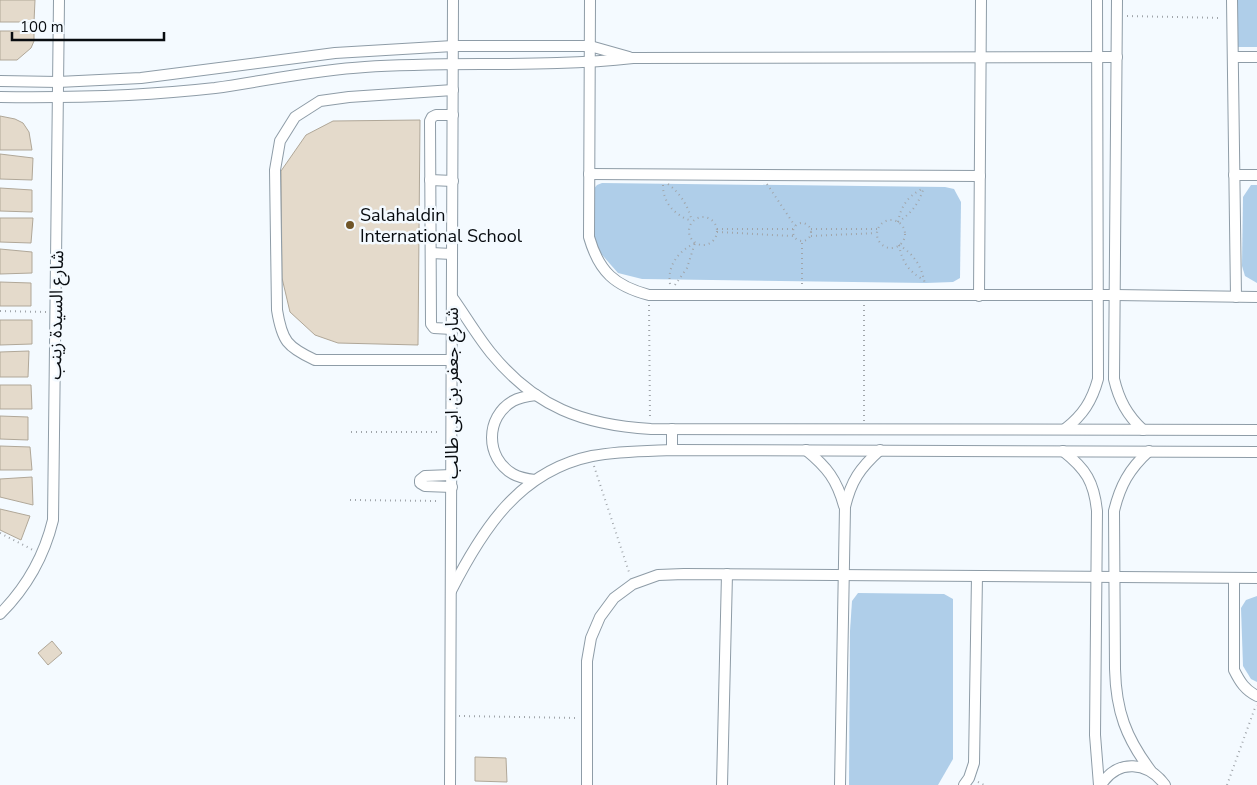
<svg xmlns="http://www.w3.org/2000/svg" width="1257" height="785" font-family="'Nunito Sans','Noto Sans Arabic',sans-serif">
<style>
.green{fill:#afcee9}
.building{fill:#e4dacb;stroke:#b0a798}
.lines{fill:none;stroke-linecap:round;stroke-linejoin:round}
.minor-casing{stroke:#8e9ca7;stroke-width:12}
.path{stroke:#a0a5aa;stroke-width:2;stroke-dasharray:1 4;stroke-linecap:butt}
.minor{stroke:#fff;stroke-width:10}
.poi-dot{fill:#705528;stroke:#f4faff;stroke-width:2}
.labels{text-anchor:middle;stroke-width:5;stroke-linejoin:round;paint-order:stroke}
.poi-label{font-size:18px;fill:#080c10;stroke:#f4faff;text-anchor:start}
.street-label{font-size:18px;fill:#080c10;stroke:#f4faff}
</style>
<rect width="100%" height="100%" fill="#f4faff"/>
<g class="green">
<rect x="1238" y="0" width="19" height="47"/>
<path d="M602,183L945,187L954,189L961,202L960,278L953,282L926,283L642,279L618,273L596,248L592,227V191L597,185Z"/>
<path d="M1251,185H1257V283L1245,276L1242,266L1243,197Z"/>
<path d="M858,593L944,594L953,599V759L938,785H849L850,631L852,601Z"/>
<path d="M1257,596V682L1251,679L1243,666L1241,608L1246,600Z"/>
</g>
<g class="building">
<path d="M0,0H35L34,22H0Z"/>
<path d="M0,31H34V41L31,48L17,60H0Z"/>
<path d="M0,116L15,119L23,123L29,132L32,150H0Z"/>
<path d="M420,120L418,345L338,343L315,335L290,312L282,278L281,171L306,135L333,121Z"/>
<path d="M0,154L33,158L32,180L0,179Z"/>
<path d="M0,188L32,190V212L0,211Z"/>
<path d="M0,218H33L31,243L0,242Z"/>
<path d="M0,249L32,252V273L0,274Z"/>
<path d="M0,282L31,283V306H0Z"/>
<path d="M0,320H32V344L0,345Z"/>
<path d="M29,351L28,377H0V352Z"/>
<path d="M0,385H31L32,409H0Z"/>
<path d="M0,416L28,417V440L0,439Z"/>
<path d="M0,446L30,447L32,470H0Z"/>
<path d="M32,477L33,505L0,497V479Z"/>
<path d="M0,509L30,516L21,540L0,530Z"/>
<path d="M52,641L62,653L48,665L38,653Z"/>
<path d="M475,757L506,758L507,782L475,781Z"/>
</g>
<g class="lines">
<g class="minor-casing">
<g id="minor">
<path d="M590,0L589,237C599,272 615,286 649,295H1115L1257,297"/>
<path d="M1117,0L1114,379C1119,400 1127,415 1143,430"/>
<path d="M1232,0L1236,297"/>
<path d="M1233,57H1257"/>
<path d="M0,81L58,82L141,78L335,53L453,46H590L629,57"/>
<path d="M0,97C72,98 144,96 215,88C265,81 314,70 365,67C454,61 544,68 633,58L1117,57"/>
<path d="M589,174L980,176"/>
<path d="M1234,175H1257"/>
<path d="M430,180L453,181"/>
<path d="M431,253L452,254"/>
<path d="M979,296L981,0"/>
<path d="M452,297C465,315 477,336 491,353C535,407 583,425 651,429L1257,430"/>
<path d="M452,329L434,328L431,324L430,121L432,117L436,115H453"/>
<path d="M452,360H315C287,347 282,341 277,310L275,170L280,141L295,117L320,101L349,97L453,90"/>
<path d="M672,429V450"/>
<path d="M1065,429C1083,415 1092,401 1098,379L1097,0"/>
<path d="M806,450C827,467 837,480 844,506"/>
<path d="M1063,451C1086,469 1094,482 1097,511L1095,735L1099,785"/>
<path d="M1149,451C1129,469 1120,486 1114,511L1115,669C1116,711 1126,738 1151,771"/>
<path d="M452,475L425,476L420,480V483L425,486L452,487"/>
<path d="M535,480C527,479 520,478 513,474C485,458 485,417 513,401C520,397 528,396 536,395"/>
<path d="M1234,578V670C1240,682 1245,690 1257,696"/>
<path d="M451,591C482,530 519,471 592,456C618,451 645,451 672,450L1257,452"/>
<path d="M0,614C27,587 44,557 53,520L59,0"/>
<path d="M450,785L453,0"/>
<path d="M587,785V661L591,638L600,617L614,598L633,584L658,575L684,574L1257,578"/>
<path d="M722,785L727,574"/>
<path d="M840,785L845,507C851,481 860,468 880,450"/>
<path d="M964,785L969,778L974,763L977,576"/>
<path d="M1101,785C1118,758 1148,762 1165,785"/>
</g>
</g>
<g class="path">
<path d="M1127,16L1222,18"/>
<path d="M668,184C681,194 688,206 692,221"/>
<path d="M767,184L795,226"/>
<path d="M663,185C663,204 676,216 692,221"/>
<circle cx="703" cy="231" r="14"/>
<circle cx="891" cy="234" r="14"/>
<path d="M898,222C912,213 919,203 924,187"/>
<path d="M898,222C901,206 908,196 922,189"/>
<circle cx="802" cy="232" r="9"/>
<path d="M717,229H793"/>
<path d="M811,229H878"/>
<path d="M717,232L793,236"/>
<path d="M811,236L876,233"/>
<path d="M899,245C915,255 922,267 925,285"/>
<path d="M899,245C902,262 909,272 924,280"/>
<path d="M670,284C667,265 679,251 695,243"/>
<path d="M802,284V242"/>
<path d="M675,285L687,268L695,243"/>
<path d="M649,305L650,420"/>
<path d="M864,305V421"/>
<path d="M0,311L46,312"/>
<path d="M351,432H441"/>
<path d="M594,466L630,575"/>
<path d="M350,500L440,501"/>
<path d="M0,533L33,550"/>
<path d="M459,716L577,718"/>
<path d="M978,782L984,785"/>
<path d="M1227,785L1256,705"/>
</g>
<use href="#minor" class="minor"/>
</g>
<circle class="poi-dot" cx="350" cy="225" r="5"/>
<g class="labels">
<g class="poi-label">
<text x="360" y="221">Salahaldin<tspan x="360" dy="21">International School</tspan></text>
</g>
<g class="street-label">
<text transform="translate(56 315) rotate(-89)" y="6">شارع السيدة زينب</text>
<text transform="translate(452 393) rotate(-90)" y="6">شارع جعفر بن ابى طالب</text>
</g>
</g>
<path d="M12 32v8h152v-8" fill="none" stroke="#080c10" stroke-width="2.5"/>
<text x="20" y="32" font-size="15" fill="#080c10" stroke="#f4faff" stroke-width="4" paint-order="stroke">100 m</text>
</svg>
